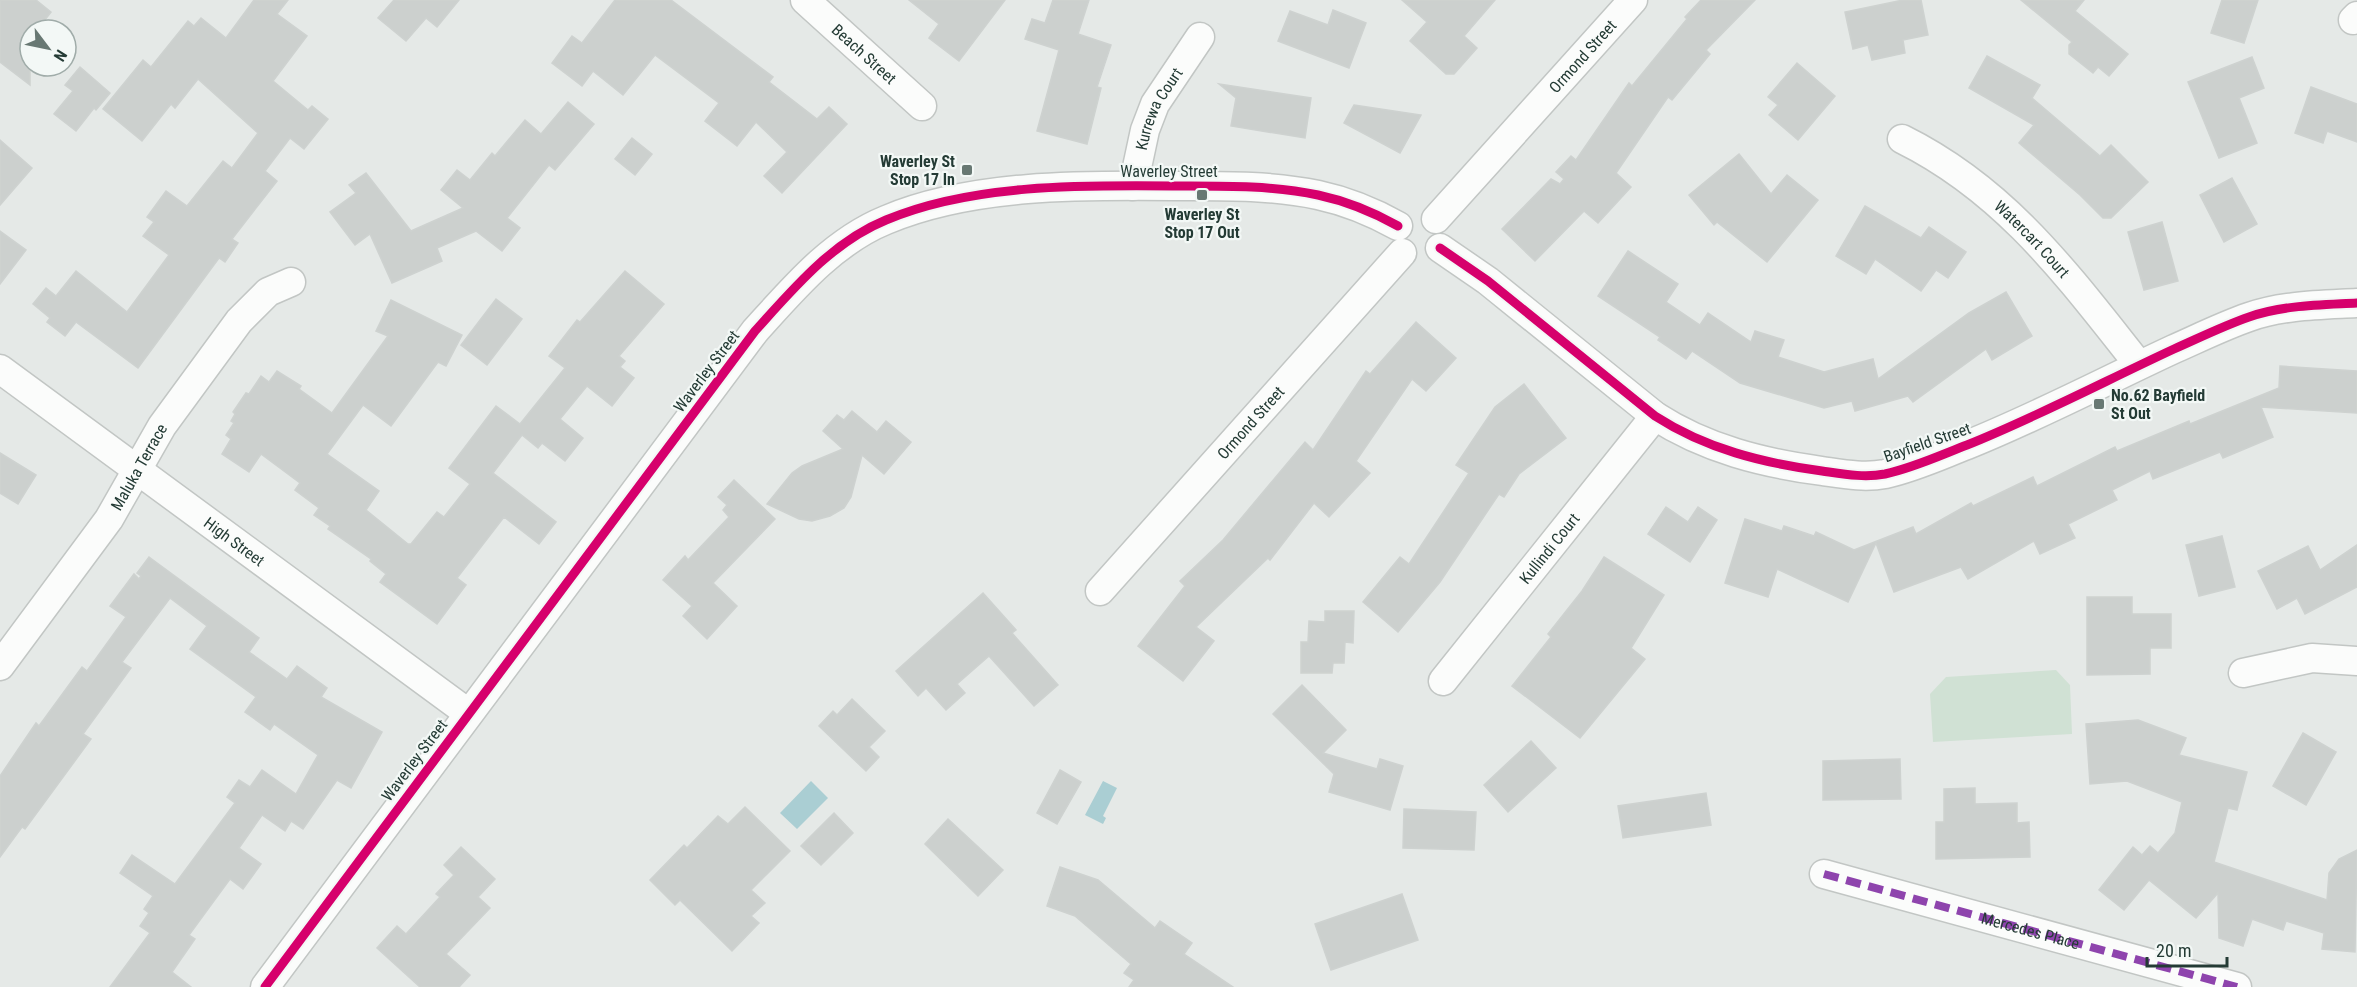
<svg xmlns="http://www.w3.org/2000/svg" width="2357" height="987" font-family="'Roboto Condensed',sans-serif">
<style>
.green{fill:#d0e1d4}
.water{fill:#aaced3}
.building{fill:#ccd0ce;stroke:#ced2d0;stroke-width:1.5}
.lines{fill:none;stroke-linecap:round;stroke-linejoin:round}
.minor-casing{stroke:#c2c6c4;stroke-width:31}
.minor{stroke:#fbfcfb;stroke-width:28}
.quiet{stroke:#8e44ad;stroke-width:8;stroke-dasharray:15 8;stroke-linecap:butt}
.cycleway-casing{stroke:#f3f8f6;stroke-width:13}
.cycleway{stroke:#d6006c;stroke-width:9}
.poi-dot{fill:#687873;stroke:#f3f8f6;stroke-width:2}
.labels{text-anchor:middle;stroke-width:4.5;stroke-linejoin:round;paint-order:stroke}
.street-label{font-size:16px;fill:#243b35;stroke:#f3f8f6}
.poi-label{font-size:16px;font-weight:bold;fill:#243b35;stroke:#f3f8f6;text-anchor:end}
</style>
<rect width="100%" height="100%" fill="#e5e9e7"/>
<path class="green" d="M2056,670L2070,685L2072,734L1933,742L1930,694L1946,677Z"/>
<g class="water">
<path d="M811,781L828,798L797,829L780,813Z"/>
<path d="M1103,781L1117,788L1103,816L1106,818L1103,824L1085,815Z"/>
</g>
<g class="building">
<path d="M0,0H36L51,12L37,30H30V85L0,62Z"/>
<path d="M254,0H288L277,14L307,36L273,81L308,110L312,106L328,119L304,149L290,138L265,171L277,181L232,239L238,243L225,262L219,258L138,368L76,322L65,336L47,322L50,318L33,304L46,288L56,296L76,271L127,312L169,255L143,236L154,222L147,217L166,191L187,206L223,161L232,168L258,133L198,79L175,108L171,104L142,141L103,109L143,60L151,67L188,21L194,26L201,18L226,38Z"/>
<path d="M394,0H459L437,27L426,18L406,41L378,18Z"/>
<path d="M615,0H671L773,77L769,82L817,119L829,107L847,124L782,193L764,176L787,152L756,122L737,146L705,121L719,103L655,55L623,95L593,71L582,86L552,63L572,36L582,43Z"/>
<path d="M909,0H1005L959,61L929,38L939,24Z"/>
<path d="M1053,0H1089L1078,34L1111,45L1097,87L1101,88L1087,144L1037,131L1059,50L1025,39L1032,19L1045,23Z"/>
<path d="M1402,0H1495L1464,36L1477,48L1454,74H1446L1410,41L1427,22Z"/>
<path d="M1701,0H1755L1706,50L1710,54L1672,100L1668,97L1616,173L1631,187L1598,223L1584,211L1535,261L1502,229L1551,179L1560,184L1564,179L1556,172L1571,156L1576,160L1629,83L1632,86L1687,19L1685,17Z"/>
<path d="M1903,0H1921L1928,35L1903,40L1905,53L1872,60L1868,45L1853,49L1845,12Z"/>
<path d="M2021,0H2084L2075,11L2128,54L2109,76L2098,67L2093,73L2069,54V45L2072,42Z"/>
<path d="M2222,0H2258L2244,43L2211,33Z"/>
<path d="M1333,10L1366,23L1349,68L1278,41L1290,11L1328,25Z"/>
<path d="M1987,56L2040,85L2032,98L2100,156L2111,145L2148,182L2111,218H2103L2080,195L2019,143L2034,125L1969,88Z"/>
<path d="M2252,57L2264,88L2239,98L2257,143L2219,158L2188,82Z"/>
<path d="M1797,63L1835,96L1798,140L1769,115L1778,105L1768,97Z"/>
<path d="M80,67L110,93L96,110L94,108L76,131L54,114L73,91L65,85Z"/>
<path d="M1219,84L1311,98L1305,138L1231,126L1236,98Z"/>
<path d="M2311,87L2357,104V142L2327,131L2323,143L2295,133Z"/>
<path d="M568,102L594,124L555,170L549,165L507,218L520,228L502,251L476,231L437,248L442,261L392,283L370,234L355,245L330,212L356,193L349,185L366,173L411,231L463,208L441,190L457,170L470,180L492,153L495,156L525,120L541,134Z"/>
<path d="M1354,105L1421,115L1400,153L1344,123Z"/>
<path d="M632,138L652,154L635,175L615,159Z"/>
<path d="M0,140L32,168L0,205Z"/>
<path d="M1739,154L1771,194L1787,175L1818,200L1767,262L1717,222L1714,225L1689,195Z"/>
<path d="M2232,178L2257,224L2224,242L2200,195Z"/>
<path d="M1865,206L1921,238L1929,227L1966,252L1948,278L1936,270L1921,291L1875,259L1866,274L1836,256Z"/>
<path d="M2162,222L2178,281L2144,290L2128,232Z"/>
<path d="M0,231L26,250L0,284Z"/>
<path d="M1628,251L1678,284L1666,302L1700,325L1708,313L1751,342L1755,331L1784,340L1778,357L1824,372L1873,359L1878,379L1969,313L2006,292L2032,336L1992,360L1986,349L1913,402L1908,396L1855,411L1852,401L1824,408L1740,383L1692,351L1686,359L1658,340L1660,337L1598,296Z"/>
<path d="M625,271L664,304L619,356L625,361L620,367L634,378L612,406L587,386L560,419L583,438L565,461L542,443L538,448L522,435L493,473L556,522L539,544L504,517L457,578L466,585L437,624L380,582L386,574L370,561L371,559L328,529L330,526L314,515L319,508L295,490L300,483L261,454L249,472L222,454L231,439L226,435L234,423L231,421L235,414L233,412L246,393L249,394L261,376L269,382L277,371L301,386L299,389L332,413L388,336L376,331L391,300L462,335L446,366L438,362L391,426L363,405L327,454L379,491L366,510L408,544H411L437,512L444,517L470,484L449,468L496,406L520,424L565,368L549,356L577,320L580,322Z"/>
<path d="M496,299L522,319L487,365L461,345Z"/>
<path d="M1416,322L1456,358L1426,391L1412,379L1356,461L1370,473L1329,517L1314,503L1270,560L1268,558L1196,627L1214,641L1183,681L1138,646L1185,586L1180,581L1223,540L1305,442L1313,450L1366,371L1370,374Z"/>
<path d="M2280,366L2357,371V413L2261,407L2273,437L2223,458L2220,452L2153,479L2150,471L2112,490L2117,500L2068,524L2075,538L2040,554L2034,541L1968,579L1961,567L1894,592L1876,543L1848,602L1777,569L1768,597L1725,583L1745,519L1782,531L1784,526L1814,536L1816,532L1854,550L1913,527L1916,534L1971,503L1973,506L2033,477L2037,486L2115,447L2117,451L2189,421L2190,424L2279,388Z"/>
<path d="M1524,384L1566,438L1519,474L1504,497L1499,494L1440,582L1398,632L1363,602L1400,557L1409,564L1469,473L1456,465L1495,407Z"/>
<path d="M852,411L877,432L886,421L911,442L884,474L862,455L851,497L844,508L830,516L812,521L799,519L767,504L792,473L802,466L843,449L823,431L837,415L844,420Z"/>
<path d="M0,453L36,475L18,504L0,493Z"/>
<path d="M734,480L775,519L713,583L737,606L707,639L683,616L692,606L663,580L685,556L688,560L729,517L723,510L727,505L718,497Z"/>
<path d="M1666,507L1688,522L1698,507L1717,520L1690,562L1648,534Z"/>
<path d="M2222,536L2235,587L2199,596L2186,545Z"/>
<path d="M2357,545V587L2305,614L2297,598L2277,609L2258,571L2308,546L2320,570Z"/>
<path d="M149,557L259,638L249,652L287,679L297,666L327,688L321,697L382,732L351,788L337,780L303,829L291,821L285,831L262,815L239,848L261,864L243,889L230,879L189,935L195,939L172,972L191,987H110L150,933L140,926L149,913L144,909L153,896L120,873L132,855L175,884L235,803L227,797L239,780L250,787L262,770L296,794L318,755L274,724L270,730L245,712L256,697L190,649L207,626L170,598L122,662L131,668L83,734L91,739L25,829L22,827L0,857V776L36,723L39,726L82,667L87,671L126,617L110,606L134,574L139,579L141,576L137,573Z"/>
<path d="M1604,557L1664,595L1631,648L1645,659L1580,738L1512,686L1551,637L1548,634L1582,591Z"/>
<path d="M983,593L1016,630L1012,633L1058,685L1034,706L989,656L957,684L965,693L946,710L926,688L918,696L896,671Z"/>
<path d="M2087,597H2132V614H2171V648H2150V674L2087,675Z"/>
<path d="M1325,611H1354L1353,643L1345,642L1344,663H1333L1332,673H1301V642H1308L1309,621L1325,622Z"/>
<path d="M1302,685L1346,730L1323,753L1377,769L1380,759L1403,766L1390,810L1329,792L1334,774L1273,714Z"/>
<path d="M852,699L885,731L869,747L879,757L866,771L819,726L833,711L837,715Z"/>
<path d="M2138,720L2186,738L2179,755L2247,772L2237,810L2228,808L2214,862L2327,900L2329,873L2339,859L2357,850L2355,952L2322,949L2324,933L2286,921L2283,930L2252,919L2243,946L2219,938L2218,893L2196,918L2149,880L2124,910L2099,890L2133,847L2142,855L2150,846L2158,853L2175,833L2182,802L2127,781L2090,784L2086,724Z"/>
<path d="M2303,733L2336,752L2306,805L2273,786Z"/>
<path d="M1531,741L1556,768L1508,812L1484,785Z"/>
<path d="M1900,759L1901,799L1823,800V761Z"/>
<path d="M1060,770L1081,782L1057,824L1037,813Z"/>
<path d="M1975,788V804L2017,803V823L2029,822L2030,857L1936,859V822H1944V789Z"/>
<path d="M1706,793L1711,825L1623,838L1618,806Z"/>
<path d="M745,807L790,851L751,890L765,903L751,916L759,923L732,951L680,900L675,905L650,880L684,845L687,848L718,816L728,824Z"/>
<path d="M1404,809L1476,812L1474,850L1403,848Z"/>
<path d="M834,813L853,833L821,865L801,846Z"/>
<path d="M948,819L1003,870L978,896L925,844Z"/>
<path d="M461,847L495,879L478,897L490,908L446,954L470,975L459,987H420L377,948L397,926L406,934L440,897L436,894L454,875L444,865Z"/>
<path d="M1060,867L1098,880L1155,928L1160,921L1192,943L1184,954L1233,987H1129L1134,980L1124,973L1131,964L1075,916L1047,906Z"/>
<path d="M1402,894L1418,940L1331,970L1315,924Z"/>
</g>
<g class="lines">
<g class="minor-casing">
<g id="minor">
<path id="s1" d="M805,0L922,106"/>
<path d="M2353,20L2357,16"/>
<path id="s2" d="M1902,139C2007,191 2068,276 2139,365"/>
<path id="s3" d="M1133,186L1145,130L1155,104L1200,37"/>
<path id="s4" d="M1436,219L1633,0"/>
<path d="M1440,248L1488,281L1655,416C1706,449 1763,463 1822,471C1843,474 1864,478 1885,474C1913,468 1941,455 1967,445C2037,417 2105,381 2174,349C2199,338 2223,326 2249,317C2283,305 2321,305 2357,303"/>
<path id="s5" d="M0,369L468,713"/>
<path id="s6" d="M1100,591L1402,253"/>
<path id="s7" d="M0,666L109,519L162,426L239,321L268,292L291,282"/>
<path d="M2243,673L2312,658L2357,661"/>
<path id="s8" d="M1443,681L1655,416"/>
<path id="s9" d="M1824,874L2237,987"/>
<path d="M265,987L755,331C793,289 832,242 886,220C971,184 1081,185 1173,186C1221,186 1270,185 1318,195C1346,201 1373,212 1398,226"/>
</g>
</g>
<use href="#minor" class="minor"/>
<path class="quiet" d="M1824,874L2237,987"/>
<g class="cycleway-casing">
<g id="cycleway">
<path d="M1440,248L1488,281L1655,416C1706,449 1763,463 1822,471C1843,474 1864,478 1885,474C1913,468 1941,455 1967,445C2037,417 2105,381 2174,349C2199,338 2223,326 2249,317C2283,305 2321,305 2357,303"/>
<path d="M265,987L755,331C793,289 832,242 886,220C971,184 1081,185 1173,186C1221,186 1270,185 1318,195C1346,201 1373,212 1398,226"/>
</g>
</g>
<use href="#cycleway" class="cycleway"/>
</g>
<g class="poi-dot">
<rect x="961" y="164" width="12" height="12" rx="3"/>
<rect x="1196" y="189" width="12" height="12" rx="3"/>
<rect x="2093" y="398" width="12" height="12" rx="3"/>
</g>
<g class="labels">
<g class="street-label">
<text dy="6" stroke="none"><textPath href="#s1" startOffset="80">Beach Street</textPath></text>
<text dy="6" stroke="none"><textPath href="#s4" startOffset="219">Ormond Street</textPath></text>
<text dy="6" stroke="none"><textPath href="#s3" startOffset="82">Kurrewa Court</textPath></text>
<text x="1169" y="177">Waverley Street</text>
<text dy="6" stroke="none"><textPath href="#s2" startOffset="165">Watercart Court</textPath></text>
<text transform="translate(706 371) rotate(-53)" y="6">Waverley Street</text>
<text dy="6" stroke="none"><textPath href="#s6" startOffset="226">Ormond Street</textPath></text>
<text transform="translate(1927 442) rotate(-19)" y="6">Bayfield Street</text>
<text dy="6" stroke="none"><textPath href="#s7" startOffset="243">Maluka Terrace</textPath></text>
<text dy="6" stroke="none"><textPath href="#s5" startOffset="291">High Street</textPath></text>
<text dy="6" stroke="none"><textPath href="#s8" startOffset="170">Kullindi Court</textPath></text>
<text transform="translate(414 760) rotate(-53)" y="6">Waverley Street</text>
<text dy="6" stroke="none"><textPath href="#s9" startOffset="214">Mercedes Place</textPath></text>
</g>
<g class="poi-label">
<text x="955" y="167">Waverley St<tspan x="955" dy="18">Stop 17 In</tspan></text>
<text x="1202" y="220" text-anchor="middle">Waverley St<tspan x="1202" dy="18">Stop 17 Out</tspan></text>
<text x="2111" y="401" text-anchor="start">No.62 Bayfield<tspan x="2111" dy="18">St Out</tspan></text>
</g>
</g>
<g transform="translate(48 48) rotate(122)"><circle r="28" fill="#f3f8f6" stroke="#a0aca9" stroke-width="1.5"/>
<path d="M0-4.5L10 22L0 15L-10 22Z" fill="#687873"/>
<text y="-9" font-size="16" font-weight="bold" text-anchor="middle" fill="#243b35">N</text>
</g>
<path d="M2147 957v9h80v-9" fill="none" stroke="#243b35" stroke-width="3"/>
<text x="2156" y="957" font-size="18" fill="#243b35" stroke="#f3f8f6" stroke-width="4.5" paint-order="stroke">20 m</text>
</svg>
